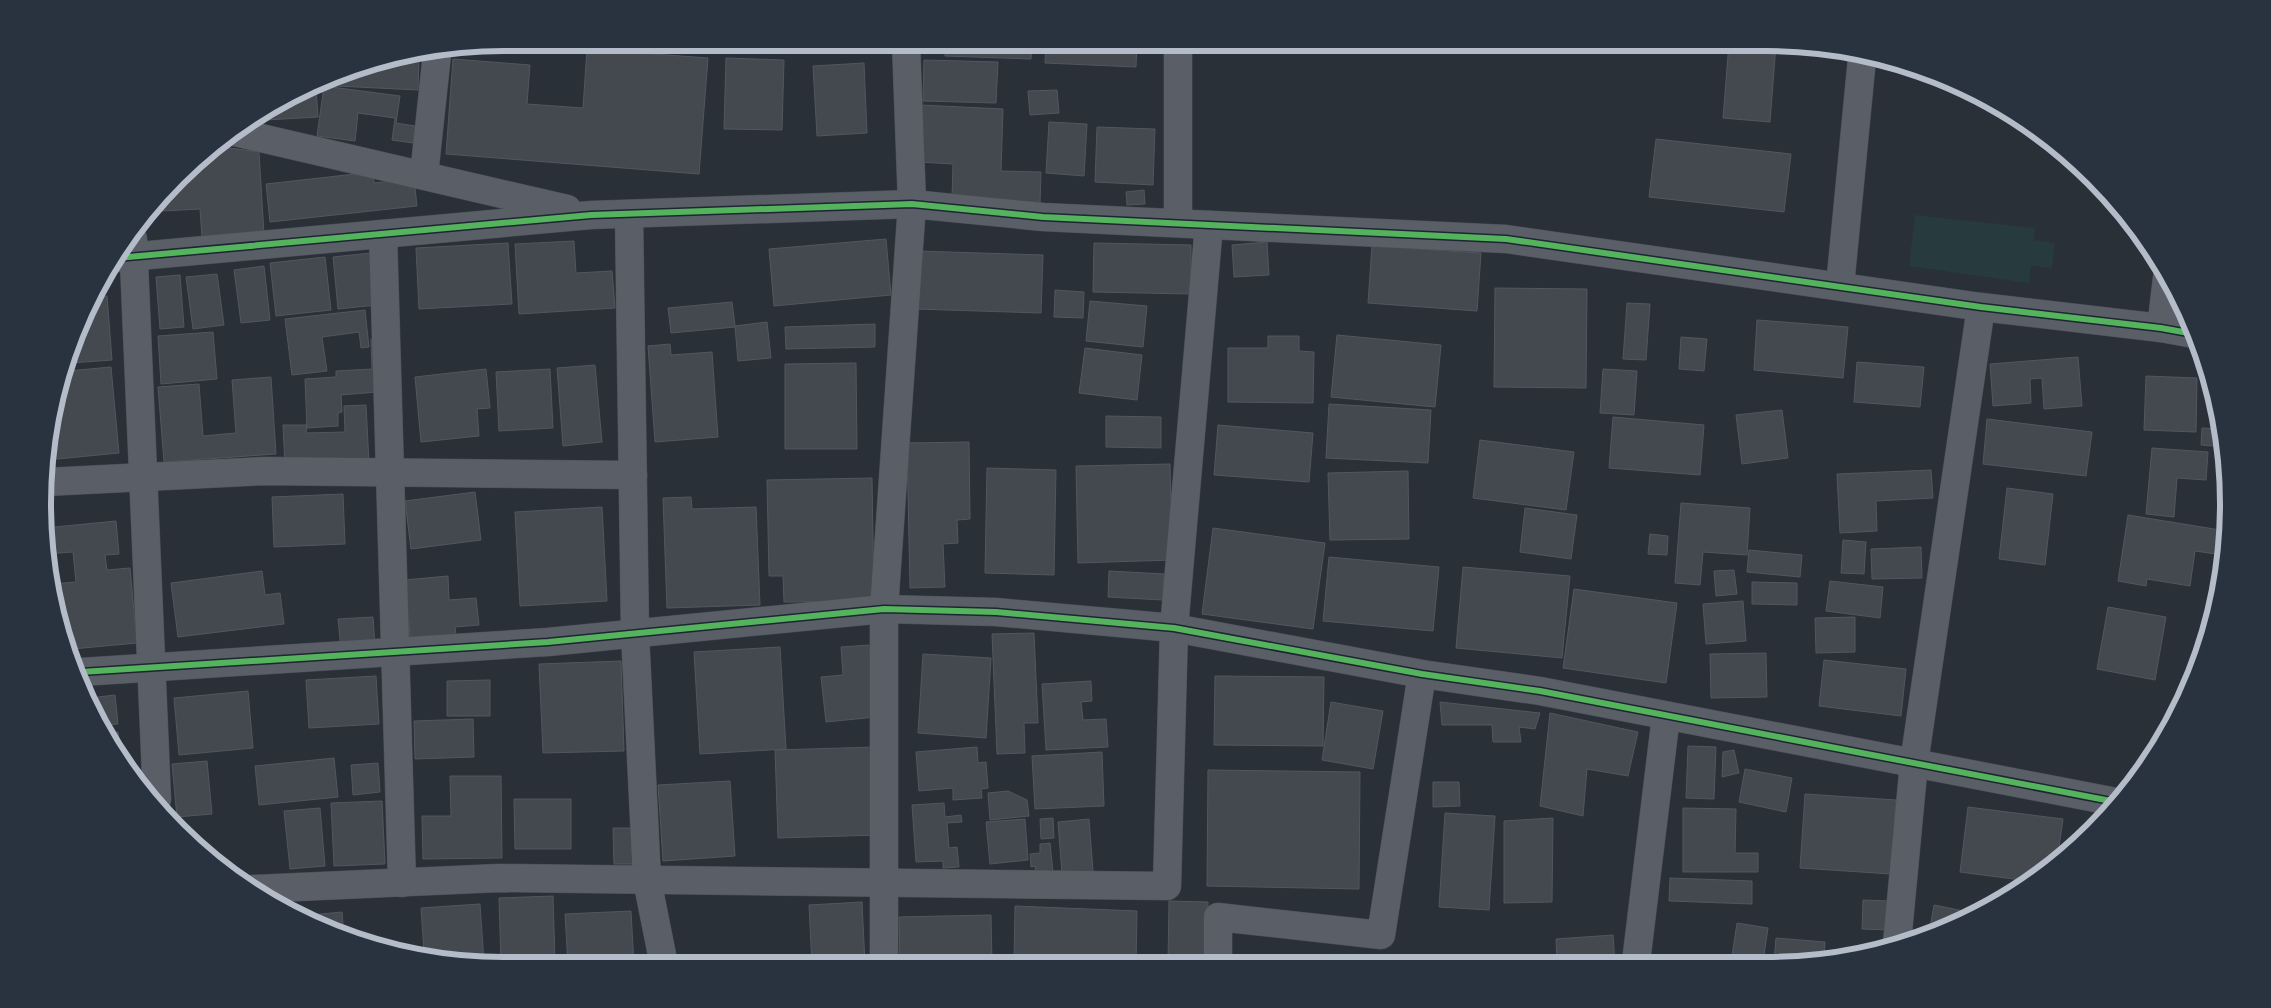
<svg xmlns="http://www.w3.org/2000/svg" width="2271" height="1008" font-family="'Space Grotesk',sans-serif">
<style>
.green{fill:#273a3e}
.building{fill:#444950;stroke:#52575f}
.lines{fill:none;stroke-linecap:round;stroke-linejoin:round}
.minor-casing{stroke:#484c53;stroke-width:29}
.minor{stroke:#5a5e66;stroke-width:28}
.cycleway-casing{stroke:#1d2633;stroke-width:9}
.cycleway{stroke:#56b35d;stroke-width:6}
.rim{fill:none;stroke:#b4bcc9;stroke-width:6}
</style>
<rect width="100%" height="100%" fill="#2a3038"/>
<path class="green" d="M1915,215L2035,228L2034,240L2055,243L2052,268L2031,266L2029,283L1909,266Z"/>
<g class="building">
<path d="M945,43H1032L1031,59L945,56Z"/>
<path d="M1046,43H1137L1136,67L1045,63Z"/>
<path d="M1729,43L1776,44L1770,122L1723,118Z"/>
<path d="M587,49L708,58L699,174L446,154L453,59L530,65L527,104L583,108Z"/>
<path d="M419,57L418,90L316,85L355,67Z"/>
<path d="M726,58L784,60L782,130L724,129Z"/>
<path d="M924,60L998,62L996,103L923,101Z"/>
<path d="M1875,60L1893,63L1892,68L1875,67Z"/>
<path d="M864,63L867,133L817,136L813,66Z"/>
<path d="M324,86L400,96L396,123L415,126L413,143L392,140L395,118L358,113L355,141L317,136Z"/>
<path d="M311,87H316L318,117L266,120L265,110L274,104Z"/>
<path d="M1057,90L1059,113L1030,115L1028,91Z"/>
<path d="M921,105L1003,109L1001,171L1041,172L1040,203L952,199L953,164L919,162Z"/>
<path d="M1049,122L1087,124L1084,176L1046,173Z"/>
<path d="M1097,127L1155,129L1153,185L1095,182Z"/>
<path d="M1656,139L1791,154L1784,212L1649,197Z"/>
<path d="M215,146L259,152L264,234L202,237L200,209L162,211L161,204L200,157Z"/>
<path d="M373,172L374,183L414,179L417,206L270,222L266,184Z"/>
<path d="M1144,190L1145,204L1127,205L1126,192Z"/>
<path d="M886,239L891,295L774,306L769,249Z"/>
<path d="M574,241L576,273L612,271L615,308L519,314L515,244Z"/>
<path d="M1267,242L1269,275L1234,277L1232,245Z"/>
<path d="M508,243L512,304L419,309L416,248Z"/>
<path d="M1094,243L1191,245V294L1093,292Z"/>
<path d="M1372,246L1481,253L1477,311L1368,303Z"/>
<path d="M917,251L1043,255L1041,313L915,309Z"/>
<path d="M371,253L377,305L338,309L333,257Z"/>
<path d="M325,257L331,310L276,316L270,263Z"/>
<path d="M264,266L270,320L241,323L234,270Z"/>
<path d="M217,274L224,325L193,329L186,277Z"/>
<path d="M180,275L184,327L160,329L156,277Z"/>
<path d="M1495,288L1587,289L1586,388L1494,387Z"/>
<path d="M1055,290L1084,292L1083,318L1054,317Z"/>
<path d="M107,296L112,360L71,363L96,297Z"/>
<path d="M1090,301L1147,306L1143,347L1086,341Z"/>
<path d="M732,302L735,326L767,322L771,358L738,361L735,327L671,333L668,308Z"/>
<path d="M1627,303L1650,304L1646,360L1623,359Z"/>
<path d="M365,310L369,347L361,348L359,332L322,337L327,371L292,375L285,319Z"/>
<path d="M1757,320L1848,327L1843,378L1754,370Z"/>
<path d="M875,324V347L786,349L785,327Z"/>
<path d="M213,332L217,379L161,384L158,336Z"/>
<path d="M1337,335L1441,345L1435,407L1331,397Z"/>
<path d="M1268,336H1299V351L1314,352L1313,403L1228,402V348H1268Z"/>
<path d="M1681,337L1707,339L1704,371L1679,369Z"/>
<path d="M371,339H375L377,392L341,395L342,412L338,413V426L307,428L305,379L336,377V371L372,369Z"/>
<path d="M670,344L671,355L712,352L718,437L655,442L648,346Z"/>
<path d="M1085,348L1142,355L1137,400L1079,393Z"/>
<path d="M2078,357L2082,406L2044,409L2042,378L2030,379L2031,403L1993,406L1990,364Z"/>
<path d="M1857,362L1924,367L1920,407L1854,402Z"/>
<path d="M856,363L857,449H785V364Z"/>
<path d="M595,365L602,442L563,446L557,368Z"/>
<path d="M111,367L119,453L47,460L51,414L68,371Z"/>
<path d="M486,369L490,408L477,409L479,436L421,442L415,377Z"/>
<path d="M550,369L553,428L499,431L496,372Z"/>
<path d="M1603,369L1637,371L1634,415L1600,413Z"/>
<path d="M2146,376L2197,378L2196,432L2144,430Z"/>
<path d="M271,377L276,454L164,462L158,387L199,384L203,436L236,433L232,380Z"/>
<path d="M1329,404L1431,410L1428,463L1326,458Z"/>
<path d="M366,405L369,463L285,466L283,425H307L306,433L345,432L344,406Z"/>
<path d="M1782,410L1788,458L1742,464L1736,415Z"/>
<path d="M1106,416L1161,417V448L1106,447Z"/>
<path d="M1613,417L1704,425L1700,475L1609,468Z"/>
<path d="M1987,419L2092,432L2086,476L1983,464Z"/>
<path d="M1218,425L1313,433L1309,482L1214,475Z"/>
<path d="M2202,428L2220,429L2223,447L2201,445Z"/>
<path d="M1480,440L1574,452L1566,510L1473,498Z"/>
<path d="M969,442L970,519L957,520L958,543L943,544L945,587L910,588L907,443Z"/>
<path d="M2152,448L2208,452L2206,480L2177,478L2174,517L2146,514Z"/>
<path d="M1170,464L1172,560L1078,563L1076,466Z"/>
<path d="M987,468L1056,470L1054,575L985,573Z"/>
<path d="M1931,470L1933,498L1876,501L1877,531L1840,533L1837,474Z"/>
<path d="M1408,471L1409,539L1330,540L1328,473Z"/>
<path d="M872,478L874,601L784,602L783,576H769L767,480Z"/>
<path d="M2007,488L2053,494L2045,565L1999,559Z"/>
<path d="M475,492L481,540L411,549L405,501Z"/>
<path d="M343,494L345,544L274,547L272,497Z"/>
<path d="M691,497L692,509L756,507L760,605L667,608L663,498Z"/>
<path d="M1681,503L1750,508L1747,555L1703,552L1700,585L1675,583Z"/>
<path d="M602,507L607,601L520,606L515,512Z"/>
<path d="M1525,508L1577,515L1571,559L1520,552Z"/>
<path d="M2128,515L2220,530L2216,554L2195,551L2190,586L2147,579L2146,586L2118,581Z"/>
<path d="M116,521L119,554L105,555L107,570L130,568L137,643L72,649L51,594L50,584L76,582L73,552L47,554L45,528Z"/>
<path d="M1213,528L1325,543L1313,629L1202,614Z"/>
<path d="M1650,534L1668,536L1667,555L1648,554Z"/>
<path d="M1843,540L1866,542L1864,574L1841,573Z"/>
<path d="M1921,547L1922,578L1872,579L1871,549Z"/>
<path d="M1749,550L1802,555L1800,577L1747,572Z"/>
<path d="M1329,557L1439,567L1433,631L1323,621Z"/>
<path d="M1463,567L1570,576L1562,658L1456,648Z"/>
<path d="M1734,570L1737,594L1716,596L1714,571Z"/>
<path d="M262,571L265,595L280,593L284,624L178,637L171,583Z"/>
<path d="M1109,571L1164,574L1163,600L1108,597Z"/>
<path d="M448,576L449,600L476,598L479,625L455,627L457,643L411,647L405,580Z"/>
<path d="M1830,581L1883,587L1880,618L1826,611Z"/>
<path d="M1752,582L1797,583V605L1752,604Z"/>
<path d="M1574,589L1677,603L1666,683L1563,668Z"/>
<path d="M1743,601L1746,641L1706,644L1703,604Z"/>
<path d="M2108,607L2166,617L2155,680L2097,669Z"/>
<path d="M373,617L375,646L341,649L338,619Z"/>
<path d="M1855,617V652L1816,653L1815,618Z"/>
<path d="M1034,633L1038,723H1024L1025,753L997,754L992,634Z"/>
<path d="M869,645L876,717L826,722L821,677L843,675L841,647Z"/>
<path d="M780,647L786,749L700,754L694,652Z"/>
<path d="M1766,653L1767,697L1711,698L1710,654Z"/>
<path d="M923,654L991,658L986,738L918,733Z"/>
<path d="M1824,660L1906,669L1901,716L1819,706Z"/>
<path d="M621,661L624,751L543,753L539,664Z"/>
<path d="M376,676L379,724L309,728L306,680Z"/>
<path d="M1215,676L1324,677L1323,746L1214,745Z"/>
<path d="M490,680V716H447V681Z"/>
<path d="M1091,681L1092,701L1081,702L1083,720L1106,719L1108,747L1046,750L1042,684Z"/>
<path d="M248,691L253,748L179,755L174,698Z"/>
<path d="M115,695L118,724L101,726L90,698Z"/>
<path d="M1331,702L1383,711L1373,769L1322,760Z"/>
<path d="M1440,702L1540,713L1535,729L1519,727L1521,742H1493L1492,725H1442Z"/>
<path d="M1550,713L1638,732L1628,776L1587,769L1583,816L1540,806Z"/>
<path d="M473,719L474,757L415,759L414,721Z"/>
<path d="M118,732L121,755L104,734Z"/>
<path d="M1688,746L1716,747L1714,799L1686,798Z"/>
<path d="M876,747L879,835L778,838L775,750Z"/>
<path d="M977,747L978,763L986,762L988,788L981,789L982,798L953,800V788L919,791L916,752Z"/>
<path d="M1734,750L1739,773L1722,777L1723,752Z"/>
<path d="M1102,752L1104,806L1035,809L1032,756Z"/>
<path d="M334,758L338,797L259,805L255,766Z"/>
<path d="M207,761L212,814L177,817L172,764Z"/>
<path d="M378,763L380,792L353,795L351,765Z"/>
<path d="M1745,769L1792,778L1786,812L1739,802Z"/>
<path d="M1208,770L1360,772L1359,889L1207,886Z"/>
<path d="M450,776H501L502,858L423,859L422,816H451Z"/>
<path d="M730,781L735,856L663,861L658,785Z"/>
<path d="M1433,782H1459L1460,806L1433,807Z"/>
<path d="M1008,791L1027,800L1029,816L990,820L988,793Z"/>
<path d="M1805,794L1896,800L1891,874L1800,868Z"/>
<path d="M514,799H571V849H515Z"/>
<path d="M382,801L385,864L334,866L331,803Z"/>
<path d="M944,803L945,817L961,815L962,822L947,823L949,848L957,847L959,867L943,868V861L916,862L912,805Z"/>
<path d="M1968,807L2063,819L2057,861L2048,870L2029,881L1960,872Z"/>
<path d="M320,808L325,866L290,869L284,811Z"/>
<path d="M1683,808L1736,809L1735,853H1758V872H1683Z"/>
<path d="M1445,813L1495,816L1489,910L1439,907Z"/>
<path d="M1053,818L1054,838L1041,839L1040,819Z"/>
<path d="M1553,818L1552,902L1504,903V821Z"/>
<path d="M1025,819L1028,860L990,864L986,822Z"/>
<path d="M1089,819L1093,871L1062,874L1058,822Z"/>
<path d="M613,828H636V864H614Z"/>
<path d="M1050,843L1053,872L1036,874L1035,866L1031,867L1030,854L1040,853V844Z"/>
<path d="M1670,878L1752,881V904L1669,901Z"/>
<path d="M553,896L555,961L501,963L499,898Z"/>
<path d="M1863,900L1890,901V930L1862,929Z"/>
<path d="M1169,901L1208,902L1207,963H1168Z"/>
<path d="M862,902L865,964L812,965L809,905Z"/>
<path d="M480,904L484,962L424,952L421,908Z"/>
<path d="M1934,905L1974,913L1944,930L1929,934Z"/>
<path d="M1015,906L1137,911L1136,964H1014Z"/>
<path d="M631,911L634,965H568L565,914Z"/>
<path d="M342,912L344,936L300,916Z"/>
<path d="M991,915L992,964H900L899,917Z"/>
<path d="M1737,923L1768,928L1763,962H1731Z"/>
<path d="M1613,935L1615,962H1557L1556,939Z"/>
<path d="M1776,938L1825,942L1824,962H1774Z"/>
</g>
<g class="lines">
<g class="minor-casing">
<g id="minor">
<path d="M235,132L567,209"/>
<path d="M424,175L437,54"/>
<path d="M629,215L635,633L647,880L664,965"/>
<path d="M1178,223V43"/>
<path d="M383,234L402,883"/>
<path d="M133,239L157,799"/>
<path d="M117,258L591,215L912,204L1043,217L1506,239L1981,307L2161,328L2194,334"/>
<path d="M1840,286L1862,58"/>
<path d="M2161,328L2167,278"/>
<path d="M45,482L266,471L633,475"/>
<path d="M81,672L548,642L884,609L996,612L1174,628L1422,674L1540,691L2116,802"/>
<path d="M253,889L499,878L1167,886L1174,628L1209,225"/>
<path d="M1897,943L1914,763L1981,307"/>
<path d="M1636,962L1666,716"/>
<path d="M1218,963V917L1381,935L1422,674"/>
<path d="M884,964V609L912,204L906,43"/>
</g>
</g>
<use href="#minor" class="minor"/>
<g class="cycleway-casing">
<g id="cycleway">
<path d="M117,258L591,215L912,204L1043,217L1506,239L1981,307L2161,328L2194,334"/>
<path d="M81,672L548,642L884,609L996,612L1174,628L1422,674L1540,691L2116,802"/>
</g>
</g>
<use href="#cycleway" class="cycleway"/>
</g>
<path d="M0 0H2271V1008H0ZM504 51H1767A453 453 0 0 1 2220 504V504A453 453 0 0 1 1767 957H504A453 453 0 0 1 51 504V504A453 453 0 0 1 504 51Z" fill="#29323f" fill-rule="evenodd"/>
<path class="rim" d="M504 51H1767A453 453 0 0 1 2220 504V504A453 453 0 0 1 1767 957H504A453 453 0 0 1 51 504V504A453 453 0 0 1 504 51Z"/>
</svg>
